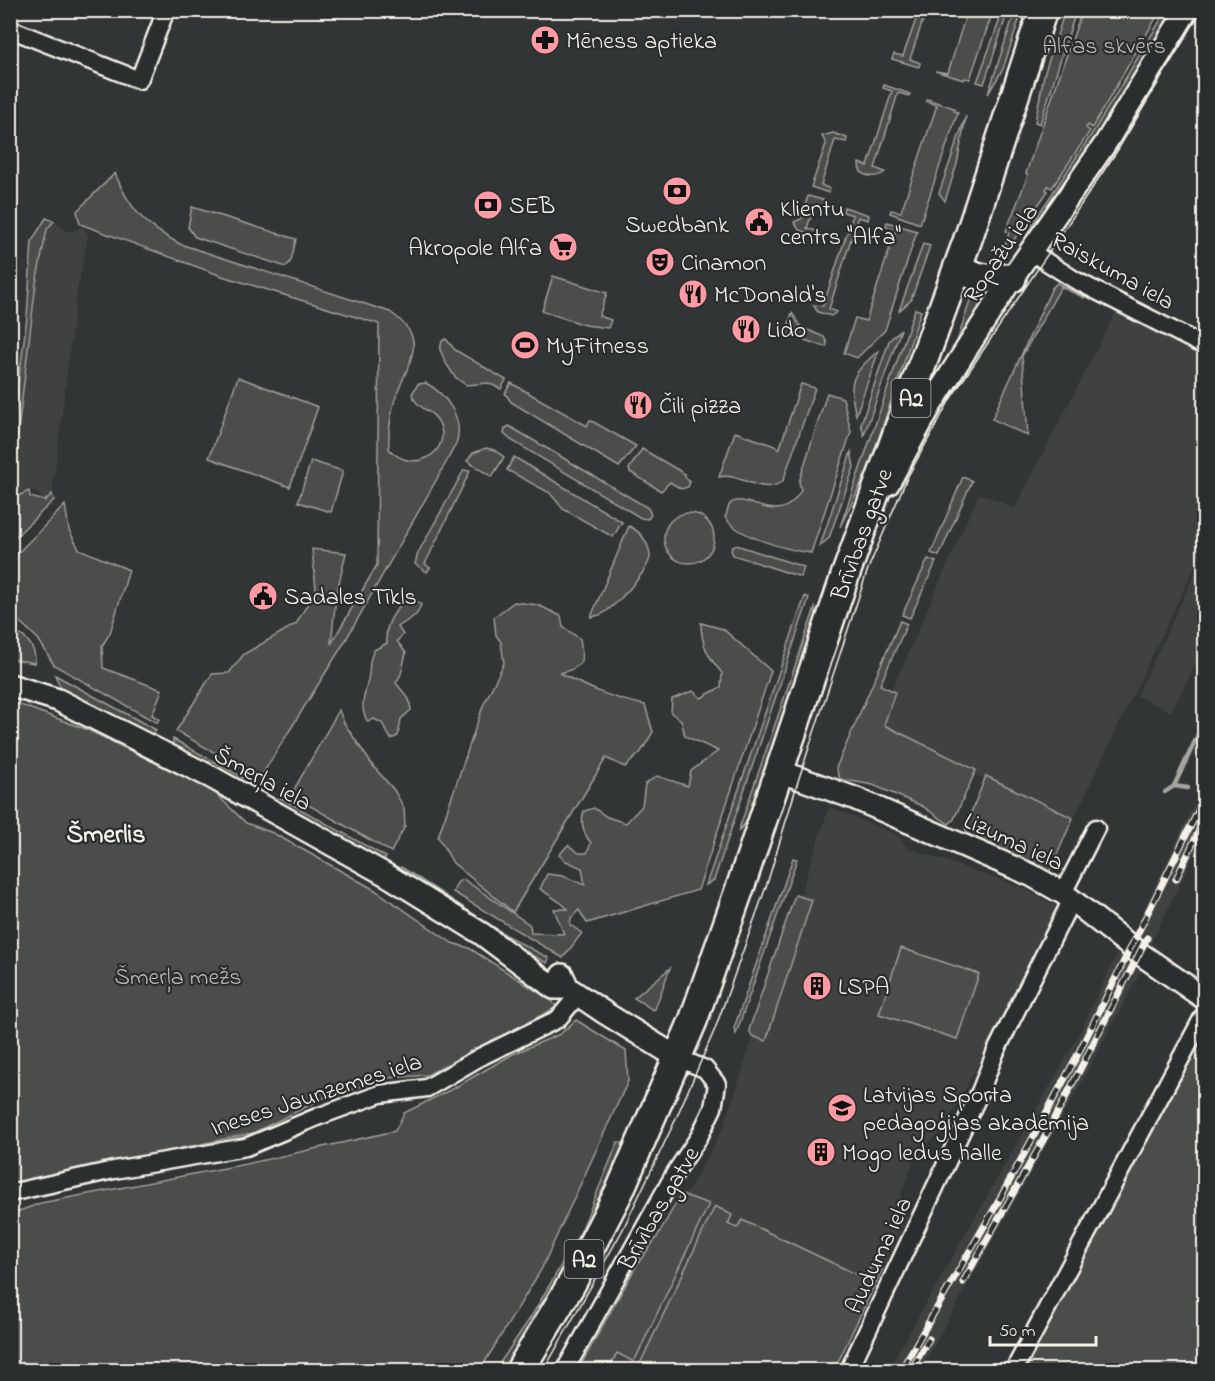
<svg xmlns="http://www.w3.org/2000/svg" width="1215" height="1381" font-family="'Indie Flower',sans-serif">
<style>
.built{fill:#404242}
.green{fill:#4b4d4c;stroke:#a09f9a;stroke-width:1.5}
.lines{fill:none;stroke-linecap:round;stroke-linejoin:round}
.stream{stroke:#a6a5a0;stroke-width:4.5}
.minor-casing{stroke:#f4f1e8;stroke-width:21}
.tertiary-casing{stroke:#f4f1e8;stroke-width:26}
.trunk-casing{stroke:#f4f1e8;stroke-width:32}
.minor{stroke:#2a2d2e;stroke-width:16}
.tertiary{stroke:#2a2d2e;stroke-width:21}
.trunk{stroke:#2a2d2e;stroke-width:27}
.tram{stroke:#f4f1e8;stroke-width:1.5}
.rail-casing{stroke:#f4f1e8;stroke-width:7}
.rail{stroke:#2a2d2e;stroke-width:4.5;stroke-dasharray:14;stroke-linecap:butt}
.labels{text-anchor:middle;stroke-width:4.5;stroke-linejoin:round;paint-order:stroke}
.shield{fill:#2a2d2e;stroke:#b7b6b0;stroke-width:1.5}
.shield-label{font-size:22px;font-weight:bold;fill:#f4f1e8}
.poi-label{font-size:24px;fill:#f4f1e8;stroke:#2a2d2e;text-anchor:start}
.park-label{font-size:24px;fill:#b9b8b1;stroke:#2a2d2e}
.street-label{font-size:24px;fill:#f4f1e8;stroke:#2a2d2e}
.neighbourhood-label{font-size:26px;font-weight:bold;fill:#f4f1e8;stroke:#2a2d2e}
</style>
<rect width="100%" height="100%" fill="#323535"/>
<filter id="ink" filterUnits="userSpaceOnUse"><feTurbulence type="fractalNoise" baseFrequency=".0167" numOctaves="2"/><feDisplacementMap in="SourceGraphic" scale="12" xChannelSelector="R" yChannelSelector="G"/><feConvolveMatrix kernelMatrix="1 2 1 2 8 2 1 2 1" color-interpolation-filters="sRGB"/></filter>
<g filter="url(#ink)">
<g class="built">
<path d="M54,221L68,232L84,227L88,236L77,291L52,494L45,501L35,491H29L16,497L11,489L36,283L47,229Z"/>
<path d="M1116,312L1204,356V547L1073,820L875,728L979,493L1015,508Z"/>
<path d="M1204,554V650L1171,712L1137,696Z"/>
<path d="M1204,784V834L1148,949L1131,936Z"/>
<path d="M829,807L897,835L908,848L1026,889L1057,907L1009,1006L942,1133L917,1151L901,1196L908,1215L834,1370H587L723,1129Z"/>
<path d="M1117,954L1141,971L1081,1083L920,1370H888L1076,1040Z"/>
</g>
<g class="green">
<path d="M919,11H926L910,59L920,63L919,67L892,59L894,54L903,56Z"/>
<path d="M967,11H993L970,79L965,78L964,80L935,71L948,73Z"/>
<path d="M1003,11H1008L984,84L977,82Z"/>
<path d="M1015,11H1022L1003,69L988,94Z"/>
<path d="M1065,11H1076L1040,124L1035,122L1044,75Z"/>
<path d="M1082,11H1160L1092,128L1088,125L1086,128L1090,131L1052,188L1048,186L1046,190L1048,191L1008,248L1005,245L1009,233L1006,231L1027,178L1028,175L1026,173Z"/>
<path d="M1166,11H1177L1135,83L1034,235L1028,230L1093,132Z"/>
<path d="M884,85L910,94L909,96L898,93L875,168L885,172C876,179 858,178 859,163L868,166L892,91L883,88Z"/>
<path d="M927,99L954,108V111L958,112L920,224L890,213L891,210L901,212L937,105L926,101Z"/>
<path d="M966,116L957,164L945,201L939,193Z"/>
<path d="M833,133L847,138L846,142L835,140L821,185L830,189L829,193L811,187L826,144L822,136Z"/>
<path d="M115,173C129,209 145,226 180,244L390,312C400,319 411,329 413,341C416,358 398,386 394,403C390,419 388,434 389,449C414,476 451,452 440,425C434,409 416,410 412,394L418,384L426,383C446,394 465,419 456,444C453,449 450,455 447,461L344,643L260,778L176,731L212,674L229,673L244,654L296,624L316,589L312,549L346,553L336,596L331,644L377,565L379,324L222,276L80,224L77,211Z"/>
<path d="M808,196L827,201L825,207L815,204L807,228L817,231L815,236L799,230L794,222L801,219Z"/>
<path d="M192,207L296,239L291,261L286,267L195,237L188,227Z"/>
<path d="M844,207L869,215L868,220L858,217L829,309L837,312L831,316L818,312L813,305L823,306L853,215L843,212Z"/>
<path d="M46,218L54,221L47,229L36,283L11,489L16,497L29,491L30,497L45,501L52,494L54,500L11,541V423L14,416L27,317L32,241Z"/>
<path d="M887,222L917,231L885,330L857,358L844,353L855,318L866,321L896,229L886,226Z"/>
<path d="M923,244L930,246L911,300L899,311Z"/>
<path d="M553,276L607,293L599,316L611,320L608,328L585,325L542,311Z"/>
<path d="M1057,283L1085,298L1061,287L1022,356L1028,436L992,419L1052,288Z"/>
<path d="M997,285L957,347L956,345L974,288Z"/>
<path d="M915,309L921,311L869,467L840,527Z"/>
<path d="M792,313L801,327L824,337L827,343L826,347L786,334Z"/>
<path d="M901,329L864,435L861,424L889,341Z"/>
<path d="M446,339L455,350L506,380L501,389L488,383L466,385L455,377L447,365L440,350L442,341Z"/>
<path d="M879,350L856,415C847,379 852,375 879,350Z"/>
<path d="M238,377L318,407L290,487L209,458Z"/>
<path d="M511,383L587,426L590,420L636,446L619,467L511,402L505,393Z"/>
<path d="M801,384L815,388L783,481C762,497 741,472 719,477L735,432L775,446L779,450Z"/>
<path d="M827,393L843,398L851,432L811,553C789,550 736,537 725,517C728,512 727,508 730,504C745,489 779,532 801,490L799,482Z"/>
<path d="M509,426L648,508L651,515L648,519L641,518L511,440L504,434L505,429Z"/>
<path d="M486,448L494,450L504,457L492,477L467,461L473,453Z"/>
<path d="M642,449L685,474V477L690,482L688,487L681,489L670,482L661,491L630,472L629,469Z"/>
<path d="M851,452L854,467L829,538L820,546Z"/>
<path d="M514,457L622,522L613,537L563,509L550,493L507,470Z"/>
<path d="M311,461L343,471L331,512L298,502Z"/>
<path d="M464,470L470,471L425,564L430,568L427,572L415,564L418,553Z"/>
<path d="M963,477L972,481L939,556L931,553Z"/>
<path d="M65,505L69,530L79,549L129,570L110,633L102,646L103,668L162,690L152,715L159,719L157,723L54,665L38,639L19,621H11V560Z"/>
<circle cx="689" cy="538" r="25"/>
<path d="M629,526C641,532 648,541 650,555C651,569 613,609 600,615C599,615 592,617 591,617Z"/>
<path d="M736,545L804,567L801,577L733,555L731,550L732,547Z"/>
<path d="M928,559L936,562L910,618L902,615Z"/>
<path d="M805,596L809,598L714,880L706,885Z"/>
<path d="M406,597L414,598L421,605L417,614L398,627L403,635L397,641L406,653L401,674L396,683L409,699L411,710L401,719L398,736L391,739L382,723L374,719L368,722C357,705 367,692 369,674C370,663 369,661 374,650L387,643C383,625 395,612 406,597Z"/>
<path d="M514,602L538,605L561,616L563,627L580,639C584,662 583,668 560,673C590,689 611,698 645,705L653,732L641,752L625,767L606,758L513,912L453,863L438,837L483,706L504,663L501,642L496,635L494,617Z"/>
<path d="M815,608L817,619L747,821L738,832Z"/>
<path d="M900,621L907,624L880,685L895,692L884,725L976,770L954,819L949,824L922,806L873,785L840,779L836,768Z"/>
<path d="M701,623L723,629L771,671L698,890L587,923L579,910L571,918L570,925L582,933L563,958L453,892L457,883L463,879L530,925L531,933L564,934L554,909H568L560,902L540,889L547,874L563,876L585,885L582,868L566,861L559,855L568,845L579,853H587L591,843C583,833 580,823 584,811L594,808L607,817L626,823L642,806L645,784L657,776L688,786L691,771L718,751L685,736L681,720L671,713L672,699L693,691L701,698L721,687L722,673C708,657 701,644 701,623Z"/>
<path d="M11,632C26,634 36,647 35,663L11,659Z"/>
<path d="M55,675L156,730L150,735L61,688Z"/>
<path d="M10,701L88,730L213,791L246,823L273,833L375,890L452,943L469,948L552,1001L557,1007L427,1075L389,1078L326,1097L253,1133L11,1184Z"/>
<path d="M339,710L344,723L373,766L394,790L404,808L405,826L391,852L291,795Z"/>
<path d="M173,739L251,782L247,787L173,747Z"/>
<path d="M986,776L1073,818L1049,873L967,834L965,827Z"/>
<path d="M279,797L386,857L382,864L276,802Z"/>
<path d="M793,858L797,859L736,1034L734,1028Z"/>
<path d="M401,867L509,937L549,958L547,963L506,942L399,871Z"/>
<path d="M795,895L812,900L766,1041L752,1036L749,1030Z"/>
<path d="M901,948L979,974L957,1039L879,1014Z"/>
<path d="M670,968L655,1009L653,1010L634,998Z"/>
<path d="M576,1020L626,1051L628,1081L541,1270L480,1370H11V1214L41,1203L246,1164L395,1131L404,1113L454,1088L513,1054L560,1034Z"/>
<path d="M1204,1035V1370H1022Z"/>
<path d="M618,1142L624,1144L585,1233L505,1370H495L531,1317L581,1231Z"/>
<path d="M681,1194L709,1204L634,1362L617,1353L611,1365L606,1363L603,1370H578L638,1263L657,1237Z"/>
<path d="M715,1206L732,1215L728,1224L737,1228L742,1220L862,1277C868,1269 872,1264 883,1268L834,1370H637Z"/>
</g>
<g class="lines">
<g class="stream">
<path d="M1174,786L1204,722"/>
<path d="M1165,792L1174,786L1188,788"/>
</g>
<g class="minor-casing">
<g id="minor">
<path d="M10,29L139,80L166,10"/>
<path d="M1031,252L1075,280L1204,346"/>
<path d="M1063,893L1096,828"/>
<path d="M10,1193L114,1170L246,1147L317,1117L380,1094L427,1088L480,1057L558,1019L578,995"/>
<path d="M565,1370L675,1173L699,1137L713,1108L717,1084L705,1069L678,1058"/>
<path d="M849,1370L980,1092L996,1051L1072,899"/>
<path d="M1014,1370L1204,1015"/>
</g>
</g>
<g class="tertiary-casing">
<g id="tertiary">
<path d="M888,484L932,403L1012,278L1105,144L1187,10"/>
<path d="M10,685L58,700L211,777L390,877L482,934L554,988H568"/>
<path d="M779,771L854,798L1031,875L1063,893L1139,953L1204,998"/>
<path d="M562,975L568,988L605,1013L678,1058"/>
</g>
</g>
<g class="trunk-casing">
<g id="trunk">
<path d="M959,267C975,280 992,279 1012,278"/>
<path d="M520,1370L572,1283L620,1190L693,1021L742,882L845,576L969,236L1043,10"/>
</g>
</g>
<use href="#minor" class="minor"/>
<use href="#tertiary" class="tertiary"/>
<use href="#trunk" class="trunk"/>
<path class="tram" d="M544,1370L622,1231L673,1125L715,1029L767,884L799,778L868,569L907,478L951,398L1117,151L1202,10"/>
<g class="rail-casing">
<g id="rail">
<path d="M1176,879L1204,820"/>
<path d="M963,1282L1050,1128L1147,938"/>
<path d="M901,1370L997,1204L1077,1056L1204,799"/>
<path d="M911,1370L929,1339"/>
</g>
</g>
<use href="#rail" class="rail"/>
</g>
</g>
<defs>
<g id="pharmacy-disc" transform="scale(1.5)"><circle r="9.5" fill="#ff9aa2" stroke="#2a2d2e"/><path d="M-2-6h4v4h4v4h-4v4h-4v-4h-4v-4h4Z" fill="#111"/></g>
<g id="bank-disc" transform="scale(1.5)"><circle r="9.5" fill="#ff9aa2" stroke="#2a2d2e"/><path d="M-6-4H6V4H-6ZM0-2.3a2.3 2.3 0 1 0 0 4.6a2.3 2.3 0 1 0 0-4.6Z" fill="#111"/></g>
<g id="civic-disc" transform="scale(1.5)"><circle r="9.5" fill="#ff9aa2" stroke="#2a2d2e"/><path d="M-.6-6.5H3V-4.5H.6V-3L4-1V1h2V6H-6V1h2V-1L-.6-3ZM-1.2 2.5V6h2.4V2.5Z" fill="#111"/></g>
<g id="supermarket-disc" transform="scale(1.5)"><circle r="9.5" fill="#ff9aa2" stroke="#2a2d2e"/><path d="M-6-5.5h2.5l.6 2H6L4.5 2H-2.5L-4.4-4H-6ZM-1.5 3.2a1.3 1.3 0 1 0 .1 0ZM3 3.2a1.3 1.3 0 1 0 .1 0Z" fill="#111"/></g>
<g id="theatre-disc" transform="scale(1.5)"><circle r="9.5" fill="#ff9aa2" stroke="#2a2d2e"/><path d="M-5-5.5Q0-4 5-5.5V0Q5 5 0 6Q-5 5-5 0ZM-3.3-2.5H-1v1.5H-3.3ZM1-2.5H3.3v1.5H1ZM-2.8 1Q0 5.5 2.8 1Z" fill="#111"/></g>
<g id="restaurant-disc" transform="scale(1.5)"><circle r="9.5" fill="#ff9aa2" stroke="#2a2d2e"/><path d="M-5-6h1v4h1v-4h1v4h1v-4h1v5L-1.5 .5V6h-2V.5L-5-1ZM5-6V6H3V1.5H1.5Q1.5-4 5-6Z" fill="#111"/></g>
<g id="stadium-disc" transform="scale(1.5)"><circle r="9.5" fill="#ff9aa2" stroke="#2a2d2e"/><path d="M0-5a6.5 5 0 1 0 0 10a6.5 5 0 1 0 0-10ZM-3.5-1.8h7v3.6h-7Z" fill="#111"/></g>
<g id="building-disc" transform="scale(1.5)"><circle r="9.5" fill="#ff9aa2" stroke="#2a2d2e"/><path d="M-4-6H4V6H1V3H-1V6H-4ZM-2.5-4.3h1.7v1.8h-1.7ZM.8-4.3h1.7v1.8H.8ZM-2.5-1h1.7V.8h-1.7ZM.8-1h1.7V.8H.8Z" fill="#111"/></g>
<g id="university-disc" transform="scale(1.5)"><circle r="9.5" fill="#ff9aa2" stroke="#2a2d2e"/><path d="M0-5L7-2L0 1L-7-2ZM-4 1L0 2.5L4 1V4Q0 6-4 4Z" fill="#111"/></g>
</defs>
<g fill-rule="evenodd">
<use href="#pharmacy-disc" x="545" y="40"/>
<use href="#bank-disc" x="677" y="191"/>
<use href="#bank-disc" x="488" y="205"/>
<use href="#civic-disc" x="759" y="222"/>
<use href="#supermarket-disc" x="563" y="247"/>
<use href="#theatre-disc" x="660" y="262"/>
<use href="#restaurant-disc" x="693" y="294"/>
<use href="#restaurant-disc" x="746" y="329"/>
<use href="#stadium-disc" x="525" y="345"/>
<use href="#restaurant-disc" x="638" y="405"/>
<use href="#civic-disc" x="263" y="596"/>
<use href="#building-disc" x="817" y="986"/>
<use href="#university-disc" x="842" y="1108"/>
<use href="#building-disc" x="821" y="1152"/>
</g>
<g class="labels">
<g class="shield">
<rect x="891.5" y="379" width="39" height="38" rx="4.5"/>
<rect x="564.5" y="1240" width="39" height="38" rx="4.5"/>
</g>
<g class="shield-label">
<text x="911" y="406">A2</text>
<text x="584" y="1267">A2</text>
</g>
<g class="poi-label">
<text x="566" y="48">Mēness aptieka</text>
<text x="509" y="213">SEB</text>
<text x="780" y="216">Klientu<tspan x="780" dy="28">centrs "Alfa"</tspan></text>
<text x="677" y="232" text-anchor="middle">Swedbank</text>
<text x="542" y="255" text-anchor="end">Akropole Alfa</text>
<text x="681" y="270">Cinamon</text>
<text x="714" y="302">McDonald's</text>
<text x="767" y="337">Lido</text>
<text x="546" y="353">MyFitness</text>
<text x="659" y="413">Čili pizza</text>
<text x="284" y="604">Sadales Tīkls</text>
<text x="838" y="994">LSPA</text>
<text x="863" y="1102">Latvijas Sporta<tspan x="863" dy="28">pedagoģijas akadēmija</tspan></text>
<text x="842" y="1160">Mogo ledus halle</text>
</g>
<g class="park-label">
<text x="1104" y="53">Alfas skvērs</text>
<text x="178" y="984">Šmerļa mežs</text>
</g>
<g class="street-label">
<text transform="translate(1000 253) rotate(-56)" y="8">Ropažu iela</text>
<text transform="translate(1113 270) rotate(29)" y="8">Raiskuma iela</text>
<text transform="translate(861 534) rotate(-70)" y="8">Brīvības gatve</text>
<text transform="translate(263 778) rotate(29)" y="8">Šmerļa iela</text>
<text transform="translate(1014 841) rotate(25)" y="8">Lizuma iela</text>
<text transform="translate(316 1094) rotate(-18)" y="8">Ineses Jaunzemes iela</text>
<text transform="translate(658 1208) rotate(-60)" y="8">Brīvības gatve</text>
<text transform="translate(878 1255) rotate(-65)" y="8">Auduma iela</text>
</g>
<g class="neighbourhood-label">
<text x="106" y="842">Šmerlis</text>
</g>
</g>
<rect width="1215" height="1381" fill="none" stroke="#2a2d2e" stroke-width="36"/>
<rect x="18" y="18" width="1179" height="1345" fill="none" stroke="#f4f1e8" stroke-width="2" filter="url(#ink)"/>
<path d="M990 1336v9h106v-9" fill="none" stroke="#f4f1e8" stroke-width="3"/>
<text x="999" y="1336" font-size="18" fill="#f4f1e8" stroke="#2a2d2e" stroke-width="4.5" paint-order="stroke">50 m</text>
</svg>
